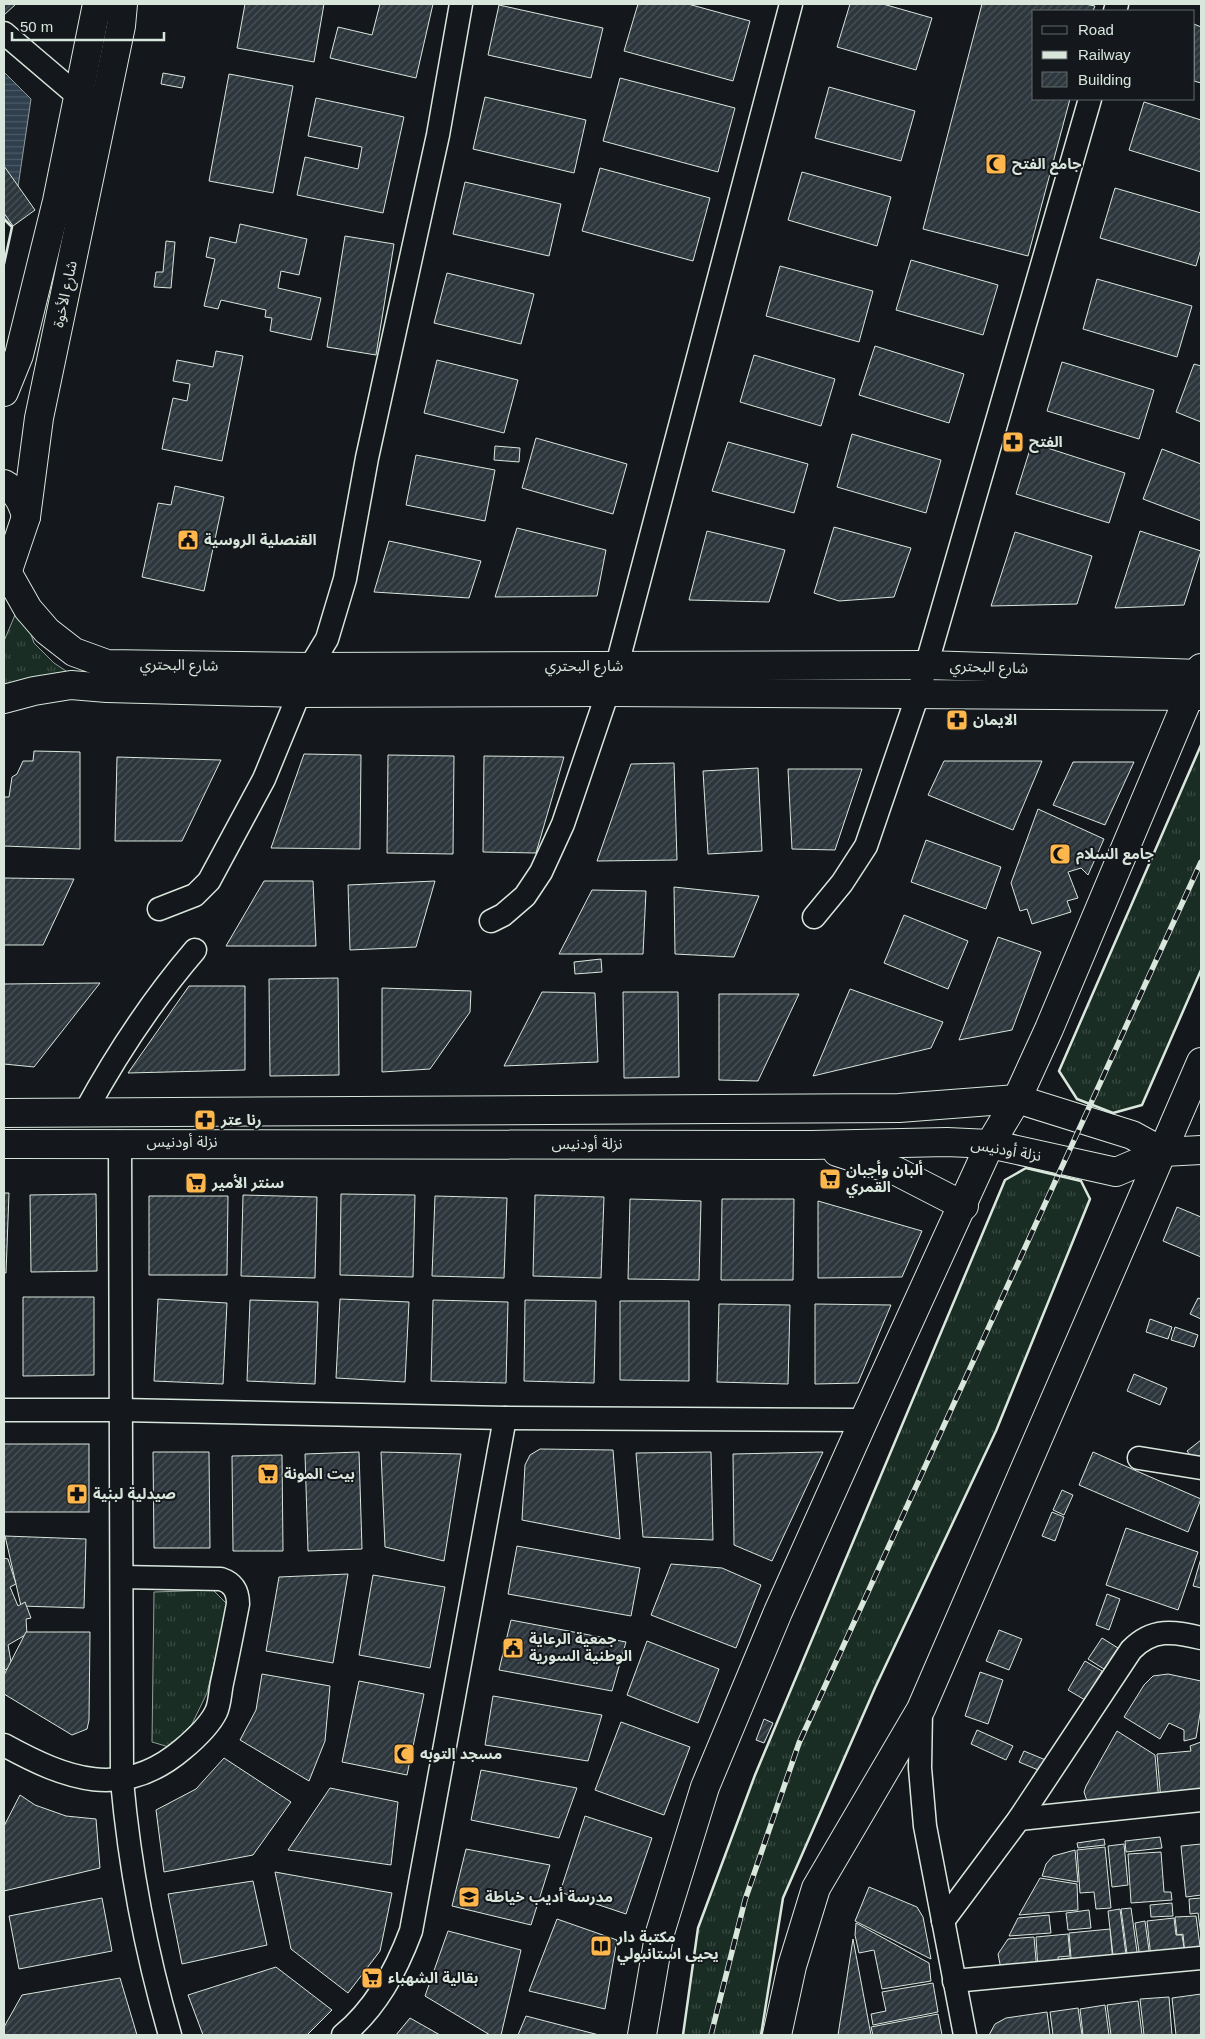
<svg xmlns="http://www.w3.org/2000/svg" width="1205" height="2039" font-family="Arial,'Noto Sans Arabic',sans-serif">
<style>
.grass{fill:url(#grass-tufts);stroke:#939e99}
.water{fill:url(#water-rules);stroke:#939e99}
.building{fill:url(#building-hatch);stroke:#d8e6dc}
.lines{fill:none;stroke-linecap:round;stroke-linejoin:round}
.minor-casing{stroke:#d8e6dc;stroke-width:25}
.major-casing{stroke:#d8e6dc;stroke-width:30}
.minor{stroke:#14181c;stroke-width:22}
.major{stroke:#14181c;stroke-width:28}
.rail-casing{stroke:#d8e6dc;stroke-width:5.5}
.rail{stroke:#14181c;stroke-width:4;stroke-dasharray:11;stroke-linecap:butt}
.wall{stroke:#d8e6dc;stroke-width:2.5}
.labels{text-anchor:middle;stroke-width:4;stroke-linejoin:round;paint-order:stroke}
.poi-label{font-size:15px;font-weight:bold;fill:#d8e6dc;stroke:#14181c;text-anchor:start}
.street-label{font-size:15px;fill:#d8e6dc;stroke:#14181c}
</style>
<defs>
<pattern id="grass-tufts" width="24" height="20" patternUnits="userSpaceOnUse" patternTransform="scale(1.25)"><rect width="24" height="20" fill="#1a2d24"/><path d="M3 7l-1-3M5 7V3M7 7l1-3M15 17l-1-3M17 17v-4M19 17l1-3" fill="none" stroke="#3b4b43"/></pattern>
<pattern id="water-rules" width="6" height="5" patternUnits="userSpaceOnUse" patternTransform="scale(1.25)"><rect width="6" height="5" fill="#2f3f4d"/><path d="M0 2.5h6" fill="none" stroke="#4c5b66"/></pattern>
<pattern id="building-hatch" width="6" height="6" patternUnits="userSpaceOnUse" patternTransform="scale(1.25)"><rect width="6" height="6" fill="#2c363c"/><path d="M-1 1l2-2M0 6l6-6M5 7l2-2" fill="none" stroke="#4a5358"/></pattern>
</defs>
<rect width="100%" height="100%" fill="#14181c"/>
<g class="grass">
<path d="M20,603L34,643L54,663L81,681L4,689V641Z"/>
<path d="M1201,745V970L1142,1105L1113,1113L1077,1099L1059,1071Z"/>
<path d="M1026,1168L1081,1181L1090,1199L996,1431L875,1688L783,1898L761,2035H683L698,1928L755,1775L1005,1180Z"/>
<path d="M213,1590L228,1605L207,1693L192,1724L169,1747L152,1742L154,1592Z"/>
</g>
<path class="water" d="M4,72L31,99L12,227L4,219Z"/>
<g class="building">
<path d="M4,4H16L4,15Z"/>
<path d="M245,4H324L314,62L237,48Z"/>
<path d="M380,4H433L416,78L330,58L338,27L372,35Z"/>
<path d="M638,4H688L750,21L733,81L624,51Z"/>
<path d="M850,4H883L932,18L916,70L837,47Z"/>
<path d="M982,4H1085L1095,6L1093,11H1034V99H1070L1028,256L923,229Z"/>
<path d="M499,5L603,28L591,78L488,55Z"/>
<path d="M1194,24L1201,27V83L1194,81Z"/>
<path d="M163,73L185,77L182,88L161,84Z"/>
<path d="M229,74L293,86L273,193L209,181Z"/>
<path d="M620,78L735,108L718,172L603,141Z"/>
<path d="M829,87L915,111L901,161L815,138Z"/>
<path d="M485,97L586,120L574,173L473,149Z"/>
<path d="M316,98L404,117L383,213L297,195L305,157L358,169L362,147L308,136Z"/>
<path d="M1144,102L1201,120V172L1129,150Z"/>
<path d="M4,166L35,210L13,226L4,213Z"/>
<path d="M600,168L710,198L693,261L582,231Z"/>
<path d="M802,172L891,197L877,246L788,220Z"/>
<path d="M465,182L561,204L549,256L453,234Z"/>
<path d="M1115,188L1201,213V249L1196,266L1100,238Z"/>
<path d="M240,224L307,239L299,275L281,271L278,288L321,298L311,340L270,331L272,318L265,317L266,310L221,300L218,309L204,306L215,259L206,257L210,237L236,243Z"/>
<path d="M345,236L394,244L376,355L327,347Z"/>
<path d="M166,241L175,242L171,288L154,287L156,272H163Z"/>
<path d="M911,260L998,285L983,335L896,310Z"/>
<path d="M780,266L873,291L859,342L766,316Z"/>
<path d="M447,273L534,294L521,344L434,323Z"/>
<path d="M1097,279L1192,306L1177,357L1083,329Z"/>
<path d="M875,346L964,374L949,423L859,395Z"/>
<path d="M216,351L243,356L222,461L162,449L173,398L187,401L190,384L173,381L177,360L213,367Z"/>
<path d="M754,355L835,379L821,426L740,402Z"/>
<path d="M437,360L518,380L504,433L424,413Z"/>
<path d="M1062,362L1154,390L1139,439L1047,411Z"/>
<path d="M1194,364L1201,366V422L1176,412Z"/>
<path d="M852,434L941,460L926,513L837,487Z"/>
<path d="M536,438L627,464L613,514L522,488Z"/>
<path d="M728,442L808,464L794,513L712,491Z"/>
<path d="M1032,443L1125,473L1109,523L1016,494Z"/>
<path d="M495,446L520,448L519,462L494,460Z"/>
<path d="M1162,449L1201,464V521L1143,499Z"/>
<path d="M416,455L495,470L485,521L406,505Z"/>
<path d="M175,486L224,497L204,591L142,577L158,503L171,505Z"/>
<path d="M834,527L911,548L894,597L839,601L814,593Z"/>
<path d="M517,528L606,550L597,596L495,597Z"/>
<path d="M707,531L785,550L769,602L689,600Z"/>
<path d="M1140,531L1201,551L1184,605L1115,608Z"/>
<path d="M1015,532L1092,556L1077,604L991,606Z"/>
<path d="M389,541L481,561L469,598L374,592Z"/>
<path d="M34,751L80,752V849L4,846V797H9L12,777L17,774L23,761H33Z"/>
<path d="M304,754L361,755L360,849L271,848Z"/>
<path d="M388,755L454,756L453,854L387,853Z"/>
<path d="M484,756L564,757L536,853L483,852Z"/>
<path d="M117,757L221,760L182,841H115Z"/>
<path d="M944,761H1042L1013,830L928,795Z"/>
<path d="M1073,762H1134L1105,825L1053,805Z"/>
<path d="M674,763L677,860L597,861L631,764Z"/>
<path d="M758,768L762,851L708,854L703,771Z"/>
<path d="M788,769H862L835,850L792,849Z"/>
<path d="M1038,809L1104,839L1088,875L1081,868L1068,872L1078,898L1067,901L1071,912L1032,924L1027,909L1020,911L1011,883Z"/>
<path d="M926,840L1001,867L986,909L911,882Z"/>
<path d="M4,878L74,879L43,945H4Z"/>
<path d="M264,881H313L316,946H226Z"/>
<path d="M435,881L416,947L350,950L348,885Z"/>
<path d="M674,887L759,896L734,957L675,954Z"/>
<path d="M592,890L646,891L643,954H559Z"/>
<path d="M904,915L968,941L948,989L884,963Z"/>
<path d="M998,937L1041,952L1012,1030L959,1040Z"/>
<path d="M601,959L602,972L575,974L574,962Z"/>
<path d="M338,978L339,1075L270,1076L269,979Z"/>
<path d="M100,983L34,1067L4,1064V984Z"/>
<path d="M189,986H245V1070L128,1073Z"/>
<path d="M382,988L471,991L470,1012L430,1069L382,1072Z"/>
<path d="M850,989L943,1022L931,1048L813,1076Z"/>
<path d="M542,992L595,993L598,1062L504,1066Z"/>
<path d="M623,992H678L679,1077L624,1078Z"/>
<path d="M719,994H799L758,1081L719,1080Z"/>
<path d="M4,1193H9L6,1273H4Z"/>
<path d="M96,1194L97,1271L31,1272L30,1195Z"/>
<path d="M341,1194L415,1195L413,1277L340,1275Z"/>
<path d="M243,1195L317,1197L315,1278L241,1276Z"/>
<path d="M535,1195L604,1197L601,1278L533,1276Z"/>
<path d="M149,1196H228L227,1275H149Z"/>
<path d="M435,1196L507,1198L504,1278L432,1276Z"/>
<path d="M630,1199L701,1201L699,1280L628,1279Z"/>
<path d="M722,1199H794L793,1280H721Z"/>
<path d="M818,1201L922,1231L902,1277L818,1278Z"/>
<path d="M1177,1207L1201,1217V1257L1163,1241Z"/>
<path d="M23,1297H94V1375L23,1376Z"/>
<path d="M1198,1298L1201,1299V1319L1190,1314Z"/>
<path d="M158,1299L227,1303L223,1384L154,1381Z"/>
<path d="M340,1299L409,1302L405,1382L336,1378Z"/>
<path d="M250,1300L318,1302L315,1384L247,1381Z"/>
<path d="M433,1300L508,1302L506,1383L431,1381Z"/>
<path d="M525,1300L596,1301L594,1383L524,1381Z"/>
<path d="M620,1301H689V1381L620,1380Z"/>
<path d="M719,1304L790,1305L788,1384L717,1382Z"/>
<path d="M815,1304L891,1305L858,1383L815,1384Z"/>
<path d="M1150,1319L1172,1327L1168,1339L1146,1332Z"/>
<path d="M1175,1327L1198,1335L1194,1347L1171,1340Z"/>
<path d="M1134,1374L1167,1388L1160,1405L1127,1391Z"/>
<path d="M1201,1440V1455L1194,1461L1187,1451Z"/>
<rect x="4" y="1444" width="85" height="68"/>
<path d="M540,1449L613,1450L620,1539L522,1520L525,1465L530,1455Z"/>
<path d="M153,1452H209L210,1548H154Z"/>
<path d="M359,1452L362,1549L308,1551L305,1454Z"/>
<path d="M381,1452L461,1454L444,1561L385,1547Z"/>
<path d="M711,1452L713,1540L643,1537L636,1453Z"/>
<path d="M823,1452L772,1561L734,1545L733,1454Z"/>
<path d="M1093,1452L1201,1499L1188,1532L1079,1485Z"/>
<path d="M282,1455L283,1551H233L232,1456Z"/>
<path d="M1062,1490L1073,1495L1064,1515L1053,1510Z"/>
<path d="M1052,1512L1064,1517L1055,1541L1042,1536Z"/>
<path d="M1126,1528L1198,1552L1178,1610L1106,1585Z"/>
<path d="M5,1536L86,1539L84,1608L21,1606Z"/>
<path d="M517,1546L640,1568L631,1616L508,1594Z"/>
<path d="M4,1558L8,1559L16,1584L10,1587L18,1606L25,1602L31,1618L26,1619L27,1634L8,1645L12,1667L4,1670Z"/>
<path d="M1201,1558V1588L1193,1586Z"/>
<path d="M671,1564L722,1568L761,1585L736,1648L651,1615Z"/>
<path d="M348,1574L333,1663L266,1651L279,1577Z"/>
<path d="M373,1575L445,1587L430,1668L359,1655Z"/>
<path d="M1107,1594L1120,1599L1109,1630L1096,1625Z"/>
<path d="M511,1620L626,1642L612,1691L499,1670Z"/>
<path d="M999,1630L1022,1639L1009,1670L986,1661Z"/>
<path d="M26,1632H90L89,1720L87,1729L72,1735L4,1694V1675Z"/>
<path d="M1102,1638L1118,1648L1104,1669L1088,1659Z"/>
<path d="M647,1641L719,1669L698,1723L627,1695Z"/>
<path d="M1085,1661L1102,1671L1085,1700L1068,1690Z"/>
<path d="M980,1672L1003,1680L988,1724L965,1716Z"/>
<path d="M262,1674L330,1686L325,1741L309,1781L240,1740L256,1710Z"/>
<path d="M1168,1674L1201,1681V1708L1196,1738L1184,1741V1730L1169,1723L1160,1739L1124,1717L1144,1685L1153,1676Z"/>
<path d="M359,1681L424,1694L407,1775L342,1762Z"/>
<path d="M493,1696L602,1715L588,1761L485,1745Z"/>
<path d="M764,1719L773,1723L764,1743L756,1740Z"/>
<path d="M621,1722L690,1747L664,1815L595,1790Z"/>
<path d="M977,1730L1013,1746L1006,1760L971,1744Z"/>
<path d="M1117,1731L1155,1755L1159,1801L1090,1804L1086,1798L1084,1792L1086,1786Z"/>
<path d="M1201,1742V1797L1161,1801L1157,1754L1191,1751L1190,1746Z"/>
<path d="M1024,1751L1048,1761L1043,1772L1019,1762Z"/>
<path d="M224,1758L291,1802L253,1855L164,1872L156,1810L196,1789Z"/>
<path d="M481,1770L577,1788L559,1838L471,1820Z"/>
<path d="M330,1788L398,1802L391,1865L288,1850Z"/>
<path d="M20,1795L35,1805L66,1816L96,1819L100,1868L4,1891V1826Z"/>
<path d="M585,1816L652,1838L626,1914L560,1892Z"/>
<path d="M1160,1837L1162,1848L1126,1852L1125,1841Z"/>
<path d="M1104,1839L1105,1845L1078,1848L1077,1843Z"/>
<path d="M1124,1844L1128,1885L1112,1887L1108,1846Z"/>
<path d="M1201,1844V1895L1186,1897L1181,1846Z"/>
<path d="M1105,1847L1111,1908L1096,1909L1094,1892L1080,1893L1077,1850Z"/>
<path d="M466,1849L550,1865L531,1925L452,1906Z"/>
<path d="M1075,1850L1078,1882L1042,1876L1046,1864L1053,1856Z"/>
<path d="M1161,1852L1164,1892H1171L1172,1900L1131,1903L1128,1854Z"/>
<path d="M275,1872L392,1893L380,1951L348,1993L291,1949Z"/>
<path d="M1040,1878L1077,1884L1078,1910L1019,1915Z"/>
<path d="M253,1881L267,1945L182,1964L168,1894Z"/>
<path d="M869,1887L917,1907L923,1917L931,1959L855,1921Z"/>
<path d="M102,1898L112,1951L19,1969L9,1916Z"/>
<path d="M1201,1898V1936L1198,1913L1190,1914L1189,1899Z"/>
<path d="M1172,1903L1173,1916L1151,1917L1150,1905Z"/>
<path d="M1131,1908L1138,1959L1128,1961L1121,1909Z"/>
<path d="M1120,1909L1127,1962L1114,1964L1108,1911Z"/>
<path d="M1089,1910L1091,1928L1068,1930L1066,1913Z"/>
<path d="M1049,1915L1051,1933L1009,1936L1018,1918Z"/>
<path d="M1196,1916L1201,1954L1185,1955L1183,1934L1177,1935L1175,1917Z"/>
<path d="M1174,1918L1176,1935H1182L1185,1954L1151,1958L1147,1921Z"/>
<path d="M557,1919L617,1940L605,2009L529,1991Z"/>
<path d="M1145,1921L1150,1958L1140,1959L1135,1923Z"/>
<path d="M856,1923L929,1963L931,1981L882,1989L874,1950L859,1953L855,1935Z"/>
<path d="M1110,1929L1113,1963L1061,1968V1959L1071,1958L1069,1933Z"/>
<path d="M448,1931L521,1950L501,2035H490L425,1996Z"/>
<path d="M1068,1934L1070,1956L1058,1957L1059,1969L1038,1970L1036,1937Z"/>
<path d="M1034,1937L1037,1971L1001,1969L998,1954L1008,1939Z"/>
<path d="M853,1939L871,2035H838Z"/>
<path d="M276,1967L332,2010L307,2035H203L188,1995Z"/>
<path d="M120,1978L137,2035H4V2027L22,1995Z"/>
<path d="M933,1983L938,2012L873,2025L871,2014L886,2011L882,1992Z"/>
<path d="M1201,1994V2035H1176L1172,1998Z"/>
<path d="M1169,1997L1172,2035H1144L1140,1999Z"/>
<path d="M1138,2001L1142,2035H1111L1107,2005Z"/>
<path d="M1105,2005L1109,2035H1083L1080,2009Z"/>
<path d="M1078,2008L1082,2035H1053L1050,2012Z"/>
<path d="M1047,2012L1050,2035H989L995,2024L1006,2018Z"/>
<path d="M938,2014L942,2035H873L871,2027Z"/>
<path d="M526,2016L599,2035H518Z"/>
<path d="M410,2018L440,2035H396Z"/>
</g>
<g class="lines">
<g class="minor-casing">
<g id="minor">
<path d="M1115,11L1117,4"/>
<path d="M4,33L91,107"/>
<path d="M159,909L195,895L209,881L264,779L310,667L327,639L345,579L367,458L438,135L461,4"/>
<path d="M814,917L842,883L866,846L918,694L1090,99"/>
<path d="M491,921L503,915L525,896L541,872L563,824L617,665L791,4"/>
<path d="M85,1112C116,1055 153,999 195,950"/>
<path d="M120,1142L122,1781C130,1870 145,1949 170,2035"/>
<path d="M4,1410H121L505,1418L864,1420"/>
<path d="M1139,1458L1201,1468"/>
<path d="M921,1709L920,1768L925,1826L965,2035"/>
<path d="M4,1745C66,1779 122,1801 183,1749C195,1739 209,1726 216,1712C220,1704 220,1692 222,1683C228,1656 233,1630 238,1604C238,1591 233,1583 221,1579L122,1577"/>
<path d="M1019,1819L1201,1800"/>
<path d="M943,1921L1019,1819L1131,1650C1152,1628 1174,1631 1201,1638"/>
<path d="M954,1981L1201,1958"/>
<path d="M343,2035C376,2008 396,1971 411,1931L505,1418"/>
</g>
</g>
<g class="major-casing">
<g id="major">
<path d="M4,392L19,355L57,201L97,4"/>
<path d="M4,484C17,491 23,503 26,517"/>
<path d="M7,572L28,609L47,631L74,652L107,664L310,667L926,665L1201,674"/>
<path d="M4,582L26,517L39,418L121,26L123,4"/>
<path d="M4,699L34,691L71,685L107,688L299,693L608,692L1201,696"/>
<path d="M4,1113L899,1108L1017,1099L1132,1135L1163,1152L1201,1150"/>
<path d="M4,1144L812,1145L947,1142L990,1144L1116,1172L1163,1152"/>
<path d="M837,1152L896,1171L964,1206"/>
<path d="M642,2035L659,1936L705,1787L778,1612L864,1420L990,1144L1017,1099L1049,1029L1201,668"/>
<path d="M777,2035L792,1966L816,1888L921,1709L1201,1062"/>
</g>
</g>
<use href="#minor" class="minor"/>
<use href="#major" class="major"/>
<g class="rail-casing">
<path id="rail" d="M711,2035L745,1900L799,1743L1201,862"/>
</g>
<use href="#rail" class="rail"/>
<g class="wall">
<path d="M4,219L12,227L4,264"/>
<path d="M1201,745L1059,1071L1077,1099L1113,1113L1142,1105L1201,970"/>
<path d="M683,2035L698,1928L755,1775L1005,1180L1026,1168L1081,1181L1090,1199L996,1431L875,1688L783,1898L761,2035"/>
</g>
</g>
<defs>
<g id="mosque-square" transform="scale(1.125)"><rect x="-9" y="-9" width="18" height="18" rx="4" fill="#ffb74d" stroke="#14181c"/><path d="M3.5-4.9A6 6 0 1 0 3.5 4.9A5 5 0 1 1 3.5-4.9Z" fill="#111"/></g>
<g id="pharmacy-square" transform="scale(1.125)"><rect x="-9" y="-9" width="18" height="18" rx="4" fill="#ffb74d" stroke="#14181c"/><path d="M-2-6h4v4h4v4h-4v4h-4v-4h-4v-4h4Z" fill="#111"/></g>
<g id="civic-square" transform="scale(1.125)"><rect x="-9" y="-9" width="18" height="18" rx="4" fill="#ffb74d" stroke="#14181c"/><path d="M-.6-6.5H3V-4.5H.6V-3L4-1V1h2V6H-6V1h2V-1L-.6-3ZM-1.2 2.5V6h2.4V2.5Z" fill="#111"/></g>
<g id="supermarket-square" transform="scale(1.125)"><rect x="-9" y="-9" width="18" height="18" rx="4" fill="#ffb74d" stroke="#14181c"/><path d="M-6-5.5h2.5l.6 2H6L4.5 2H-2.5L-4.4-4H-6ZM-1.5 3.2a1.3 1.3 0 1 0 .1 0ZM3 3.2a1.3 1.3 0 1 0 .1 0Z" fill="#111"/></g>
<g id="school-square" transform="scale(1.125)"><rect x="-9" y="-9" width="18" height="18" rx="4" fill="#ffb74d" stroke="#14181c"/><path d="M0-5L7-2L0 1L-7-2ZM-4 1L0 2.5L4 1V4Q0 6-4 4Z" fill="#111"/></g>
<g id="library-square" transform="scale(1.125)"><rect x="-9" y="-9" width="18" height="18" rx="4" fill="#ffb74d" stroke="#14181c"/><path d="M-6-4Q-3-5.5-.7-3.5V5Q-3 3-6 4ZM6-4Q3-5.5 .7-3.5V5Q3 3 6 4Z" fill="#111"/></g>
</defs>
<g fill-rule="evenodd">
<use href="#mosque-square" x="996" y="164"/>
<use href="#pharmacy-square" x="1013" y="442"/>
<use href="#civic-square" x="188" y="540"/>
<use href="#pharmacy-square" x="957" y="720"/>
<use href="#mosque-square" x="1060" y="854"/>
<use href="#pharmacy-square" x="205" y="1120"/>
<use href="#supermarket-square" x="830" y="1179"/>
<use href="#supermarket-square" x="196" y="1183"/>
<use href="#supermarket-square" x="268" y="1474"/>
<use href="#pharmacy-square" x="77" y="1494"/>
<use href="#civic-square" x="513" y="1648"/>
<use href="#mosque-square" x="404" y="1754"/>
<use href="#school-square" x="469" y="1897"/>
<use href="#library-square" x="601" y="1946"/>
<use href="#supermarket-square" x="372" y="1978"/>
</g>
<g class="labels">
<g class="poi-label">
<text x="1012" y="169">جامع الفتح</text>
<text x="1029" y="447">الفتح</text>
<text x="204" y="545">القنصلية الروسية</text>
<text x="973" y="725">الايمان</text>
<text x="1076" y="859">جامع السلام</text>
<text x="221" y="1125">رنا عتر</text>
<text x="846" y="1175">ألبان وأجبان<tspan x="846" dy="17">القمري</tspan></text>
<text x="212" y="1188">سنتر الأمير</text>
<text x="284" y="1479">بيت المونة</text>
<text x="93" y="1499">صيدلية لبنية</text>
<text x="529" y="1644">جمعية الرعاية<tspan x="529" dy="17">الوطنية السورية</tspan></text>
<text x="420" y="1759">مسجد التوبه</text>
<text x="485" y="1902">مدرسة أديب خياطة</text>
<text x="617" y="1942">مكتبة دار<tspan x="617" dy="17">يحيى استانبولي</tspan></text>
<text x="388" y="1983">بقالية الشهباء</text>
</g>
<g class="street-label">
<text transform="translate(65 294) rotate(-78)" y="5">شارع الأخوة</text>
<text transform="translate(179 665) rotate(1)" y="5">شارع البحتري</text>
<text x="584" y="671">شارع البحتري</text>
<text transform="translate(989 667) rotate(2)" y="5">شارع البحتري</text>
<text x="182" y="1147">نزلة أودنيس</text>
<text x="587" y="1149">نزلة أودنيس</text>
<text transform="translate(1006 1150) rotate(10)" y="5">نزلة أودنيس</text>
</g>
</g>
<rect width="1205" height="2039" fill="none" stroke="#d8e6dc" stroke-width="10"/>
<rect x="1032" y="10" width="162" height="90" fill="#14181c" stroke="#626a69"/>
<rect x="1042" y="26" width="25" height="8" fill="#14181c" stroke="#626a69"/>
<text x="1078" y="35" font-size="15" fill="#d8e6dc">Road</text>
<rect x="1042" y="51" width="25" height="8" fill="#d8e6dc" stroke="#626a69"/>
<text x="1078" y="60" font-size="15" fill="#d8e6dc">Railway</text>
<rect x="1042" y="72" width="25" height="15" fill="url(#building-hatch)" stroke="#626a69"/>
<text x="1078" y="85" font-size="15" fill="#d8e6dc">Building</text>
<path d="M12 32v8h152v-8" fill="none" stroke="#d8e6dc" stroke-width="2.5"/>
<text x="20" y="32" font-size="15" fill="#d8e6dc" stroke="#14181c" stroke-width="4" paint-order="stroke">50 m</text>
</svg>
